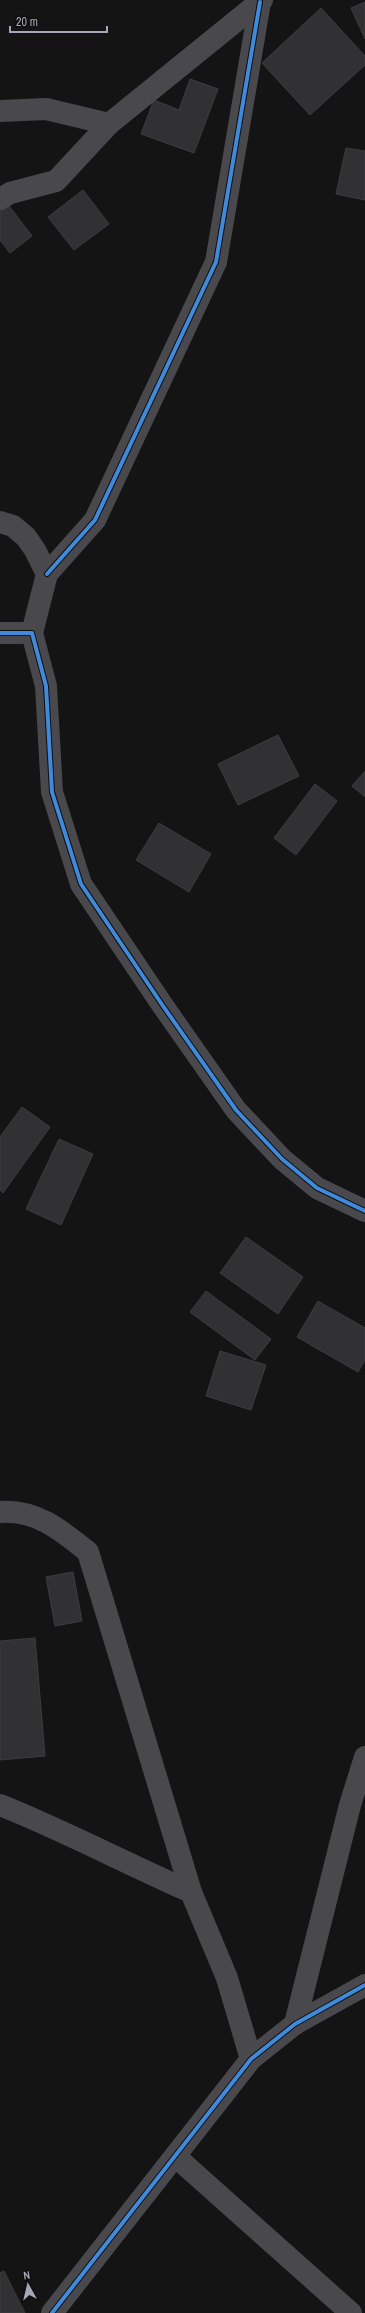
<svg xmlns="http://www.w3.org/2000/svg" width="365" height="2313" font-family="'Archivo Narrow',sans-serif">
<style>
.building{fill:#313133;stroke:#3d3d41}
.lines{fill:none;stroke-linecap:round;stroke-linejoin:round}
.minor{stroke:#49494d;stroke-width:22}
.cycleway-casing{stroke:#0f0f10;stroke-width:6}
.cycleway{stroke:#408adc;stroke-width:4}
</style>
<rect width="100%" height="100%" fill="#141415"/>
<g class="building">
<path d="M365,2V39L351,8Z"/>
<path d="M321,8L365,56V65L310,115L262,63Z"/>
<path d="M190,79L218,89L194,153L141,134L154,100L179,110Z"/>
<path d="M346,148L365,151V200L336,194Z"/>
<path d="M83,190L109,224L74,250L48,217Z"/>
<path d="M3,198L32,236L10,253L0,240V201Z"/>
<path d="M278,735L299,776L238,805L218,764Z"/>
<path d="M365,771V797L352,786Z"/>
<path d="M315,784L337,801L296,855L274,838Z"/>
<path d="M159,823L211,854L189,892L136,860Z"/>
<path d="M22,1107L50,1127L3,1193L0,1190V1137Z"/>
<path d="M59,1139L93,1154L61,1225L26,1209Z"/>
<path d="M246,1237L303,1277L278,1314L220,1273Z"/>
<path d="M206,1291L271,1339L255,1360L190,1312Z"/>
<path d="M318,1301L365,1328V1360L358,1372L297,1337Z"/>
<path d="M220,1351L266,1365L251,1410L206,1396Z"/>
<path d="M73,1572L82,1621L55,1626L46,1577Z"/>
<path d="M35,1638L45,1756L0,1760V1641Z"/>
<path d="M4,2271L25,2313H0V2273Z"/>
</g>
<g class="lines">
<g class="minor">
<path d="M0,111L46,109L109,124L262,0"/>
<path d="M0,199L10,193L56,181L109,124"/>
<path d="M0,522L13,526L26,537L35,550L47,574L32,633"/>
<path d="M47,574L95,520L216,262L260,2"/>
<path d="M0,633H32L46,686L52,792L81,884L163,1006L236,1110L282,1159L317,1188L365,1211"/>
<path d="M0,1512C36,1509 62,1531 88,1552L191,1892"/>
<path d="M0,1805C65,1831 127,1864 191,1892L227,1978L251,2059"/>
<path d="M295,2024L350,1805L365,1757"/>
<path d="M175,2156L351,2313"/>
<path d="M52,2313L251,2059L295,2024L365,1985"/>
</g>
<g class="cycleway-casing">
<g id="cycleway">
<path d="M47,574L95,520L216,262L260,2"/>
<path d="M0,633H32L46,686L52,792L81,884L163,1006L236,1110L282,1159L317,1188L365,1211"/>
<path d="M52,2313L251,2059L295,2024L365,1985"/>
</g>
</g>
<use href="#cycleway" class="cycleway"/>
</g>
<g transform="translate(28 2285) rotate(352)" stroke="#0f0f10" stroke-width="3" paint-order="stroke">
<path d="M0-3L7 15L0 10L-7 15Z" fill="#a5a7b6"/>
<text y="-6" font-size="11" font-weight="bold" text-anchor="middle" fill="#a5a7b6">N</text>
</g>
<path d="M10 26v6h97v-6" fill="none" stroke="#a5a7b6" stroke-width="2"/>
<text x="16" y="26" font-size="12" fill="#a5a7b6" stroke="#0f0f10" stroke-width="3" paint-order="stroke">20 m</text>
</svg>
